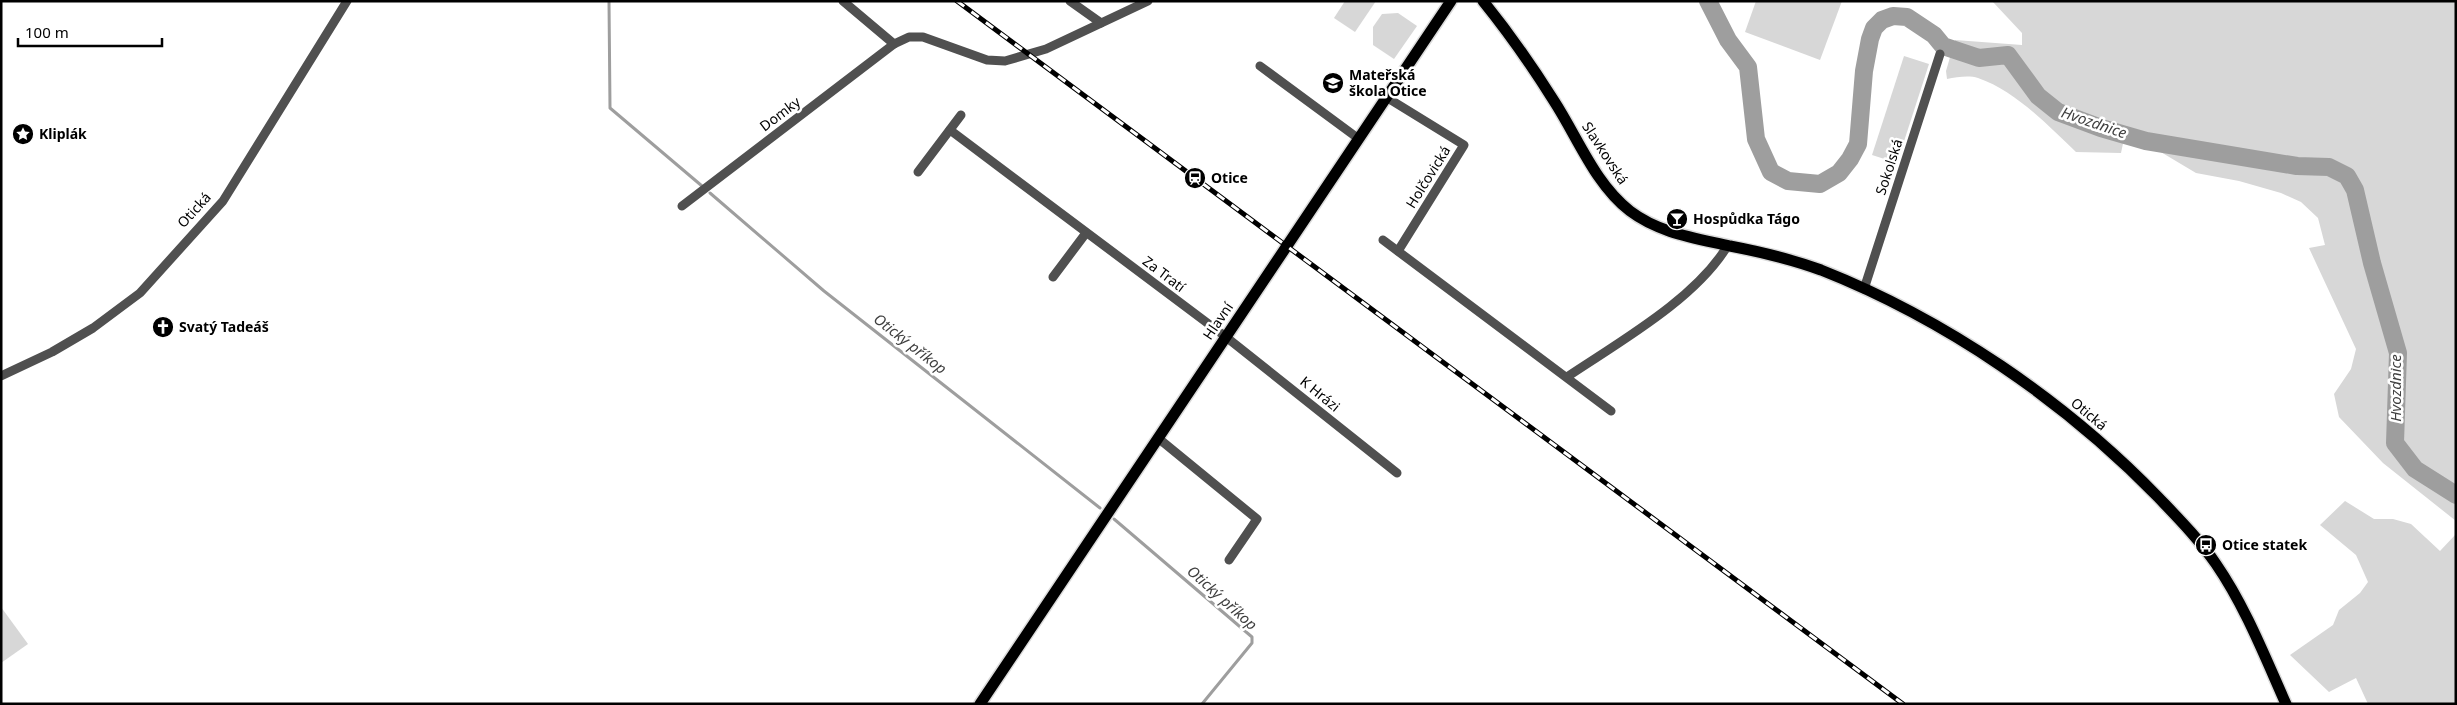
<svg xmlns="http://www.w3.org/2000/svg" width="2457" height="705" font-family="'Noto Sans',sans-serif">
<style>
.green{fill:#d7d7d7}
.lines{fill:none;stroke-linecap:round;stroke-linejoin:round}
.stream{stroke:#9e9e9e;stroke-width:3}
.river{stroke:#9e9e9e;stroke-width:18}
.major-casing{stroke:#dbdbdb;stroke-width:14}
.minor{stroke:#505050;stroke-width:9}
.major{stroke:#000;stroke-width:11}
.rail-casing{stroke:#000;stroke-width:5}
.rail{stroke:#fff;stroke-width:3;stroke-dasharray:9;stroke-linecap:butt}
.labels{text-anchor:middle;stroke-width:5;stroke-linejoin:round;paint-order:stroke}
.poi-label{font-size:14px;font-weight:bold;fill:#000;stroke:#fff;text-anchor:start}
.street-label{font-size:14px;fill:#000;stroke:#fff}
.water-label{font-size:15px;font-style:italic;fill:#3f3f3f;stroke:#fff}
</style>
<rect width="100%" height="100%" fill="#fff"/>
<g class="green">
<path d="M1345,1H1376L1355,32L1334,18Z"/>
<path d="M1756,1H1842L1820,60L1745,32Z"/>
<path d="M1992,1H2456V521L2383,463L2339,417L2334,394L2351,369L2356,349L2309,248L2325,245L2318,218L2301,202L2281,193L2239,181L2196,173L2139,139L2125,134L2121,153L2076,152C2047,125 2016,91 1978,78C1969,75 1957,77 1947,79L1946,71L1955,40L2022,45V33Z"/>
<path d="M1398,13L1417,26L1394,59L1373,45V27L1382,14Z"/>
<path d="M1904,56L1929,64L1897,163L1872,155Z"/>
<path d="M2345,501L2374,519H2393L2411,524L2440,551L2456,534V704H2368L2356,678L2329,692L2290,655L2333,625L2339,610L2360,593L2368,582L2356,555L2320,525Z"/>
<path d="M1,607L28,644L1,663Z"/>
</g>
<g class="lines">
<g class="stream">
<path d="M609,1L610,108L702,186"/>
<path d="M710,193L824,291L1100,508"/>
<path d="M1114,519L1252,637V643L1202,704"/>
</g>
<path class="river" d="M1708,1L1728,40L1748,67L1756,139L1771,172L1788,181L1820,184L1839,173L1850,159L1858,144L1864,71L1870,39L1874,28L1882,20L1893,16L1907,17L1934,35L1943,46L1979,58L2008,55L2038,96L2058,112L2101,128L2146,141L2297,166L2329,167L2347,176L2355,190L2372,263L2398,353L2395,443L2415,469L2456,495"/>
<g class="major-casing">
<g id="major">
<path d="M1483,1C1509,33 1532,66 1554,101C1578,138 1595,184 1630,211C1659,233 1695,238 1730,246C1761,252 1791,259 1821,270C1945,319 2065,401 2158,497C2178,518 2199,539 2216,564C2245,606 2265,657 2286,704"/>
<path d="M980,704L1451,1"/>
</g>
</g>
<g class="minor">
<path d="M843,1L894,44"/>
<path d="M1070,1L1101,23"/>
<path d="M1260,66L1359,139"/>
<path d="M1386,97L1464,145L1398,251"/>
<path d="M950,130L1226,337L1397,473"/>
<path d="M918,172L961,115"/>
<path d="M682,206L894,44L909,37H923L987,60L1005,61L1046,49L1148,1"/>
<path d="M1383,240L1611,411"/>
<path d="M1053,277L1086,233"/>
<path d="M1864,289L1940,54"/>
<path d="M1,376L52,352L93,328L140,293L223,201L347,1"/>
<path d="M1567,377C1619,342 1696,299 1728,245"/>
<path d="M1158,438L1257,519L1229,560"/>
</g>
<use href="#major" class="major"/>
<g class="rail-casing">
<path id="rail" d="M957,1L1903,704"/>
</g>
<use href="#rail" class="rail"/>
</g>
<defs>
<g id="school-disc" transform="scale(1.125)"><circle r="9.5" fill="#000" stroke="#fff"/><path d="M0-5L7-2L0 1L-7-2ZM-4 1L0 2.5L4 1V4Q0 6-4 4Z" fill="#fff"/></g>
<g id="sight-disc" transform="scale(1.125)"><circle r="9.5" fill="#000" stroke="#fff"/><path d="M0-6L1.8-2.2L6-1.7L2.9 1.2L3.7 5.4L0 3.3L-3.7 5.4L-2.9 1.2L-6-1.7L-1.8-2.2Z" fill="#fff"/></g>
<g id="station-disc" transform="scale(1.125)"><circle r="9.5" fill="#000" stroke="#fff"/><path d="M-3-6H3Q5-6 5-4V2Q5 4 3 4L4.5 6H3L1.5 4h-3L-3 6H-4.5L-3 4Q-5 4-5 2V-4Q-5-6-3-6ZM-3.5-4v3h7v-3ZM-3.5 1v1.5H-2V1ZM2 1v1.5H3.5V1Z" fill="#fff"/></g>
<g id="bar-disc" transform="scale(1.125)"><circle r="9.5" fill="#000" stroke="#fff"/><path d="M-6-5H6L.8 .8V4.5H3.5V6h-7V4.5H-.8V.8Z" fill="#fff"/></g>
<g id="church-disc" transform="scale(1.125)"><circle r="9.5" fill="#000" stroke="#fff"/><path d="M-1.2-6h2.4v3.5h3.3v2.4h-3.3V6h-2.4V-.1h-3.3v-2.4h3.3Z" fill="#fff"/></g>
<g id="bus-disc" transform="scale(1.125)"><circle r="9.5" fill="#000" stroke="#fff"/><path d="M-5-6H5V4H4V6H2V4H-2V6H-4V4H-5ZM-3.5-4V0h7V-4ZM-3.5 1.2v1.5H-2V1.2ZM2 1.2v1.5H3.5V1.2Z" fill="#fff"/></g>
</defs>
<g fill-rule="evenodd">
<use href="#school-disc" x="1333" y="83"/>
<use href="#sight-disc" x="23" y="134"/>
<use href="#station-disc" x="1195" y="178"/>
<use href="#bar-disc" x="1677" y="219"/>
<use href="#church-disc" x="163" y="327"/>
<use href="#bus-disc" x="2206" y="545"/>
</g>
<g class="labels">
<g class="poi-label">
<text x="1349" y="80">Mateřská<tspan x="1349" dy="16">škola Otice</tspan></text>
<text x="39" y="139">Kliplák</text>
<text x="1211" y="183">Otice</text>
<text x="1693" y="224">Hospůdka Tágo</text>
<text x="179" y="332">Svatý Tadeáš</text>
<text x="2222" y="550">Otice statek</text>
</g>
<g class="street-label">
<text transform="translate(780 114) rotate(-37)" y="5">Domky</text>
<text transform="translate(1605 153) rotate(57)" y="5">Slavkovská</text>
<text transform="translate(1889 167) rotate(-72)" y="5">Sokolská</text>
<text transform="translate(1428 177) rotate(-58)" y="5">Holčovická</text>
<text transform="translate(194 210) rotate(-48)" y="5">Otická</text>
<text transform="translate(1164 274) rotate(37)" y="5">Za Tratí</text>
<text transform="translate(1218 321) rotate(-56)" y="5">Hlavní</text>
<text transform="translate(1320 394) rotate(39)" y="5">K Hrázi</text>
<text transform="translate(2089 414) rotate(40)" y="5">Otická</text>
</g>
<g class="water-label">
<text transform="translate(2094 123) rotate(19)" y="5">Hvozdnice</text>
<text transform="translate(910 344) rotate(38)" y="5">Otický příkop</text>
<text transform="translate(2396 388) rotate(-90)" y="5">Hvozdnice</text>
<text transform="translate(1222 598) rotate(42)" y="5">Otický příkop</text>
</g>
</g>
<rect width="2457" height="705" fill="none" stroke="#000000" stroke-width="5"/>
<path d="M18 38v8h144v-8" fill="none" stroke="#000000" stroke-width="2.5"/>
<text x="25" y="38" font-size="15" fill="#000000" stroke="#ffffff" stroke-width="4" paint-order="stroke">100 m</text>
</svg>
